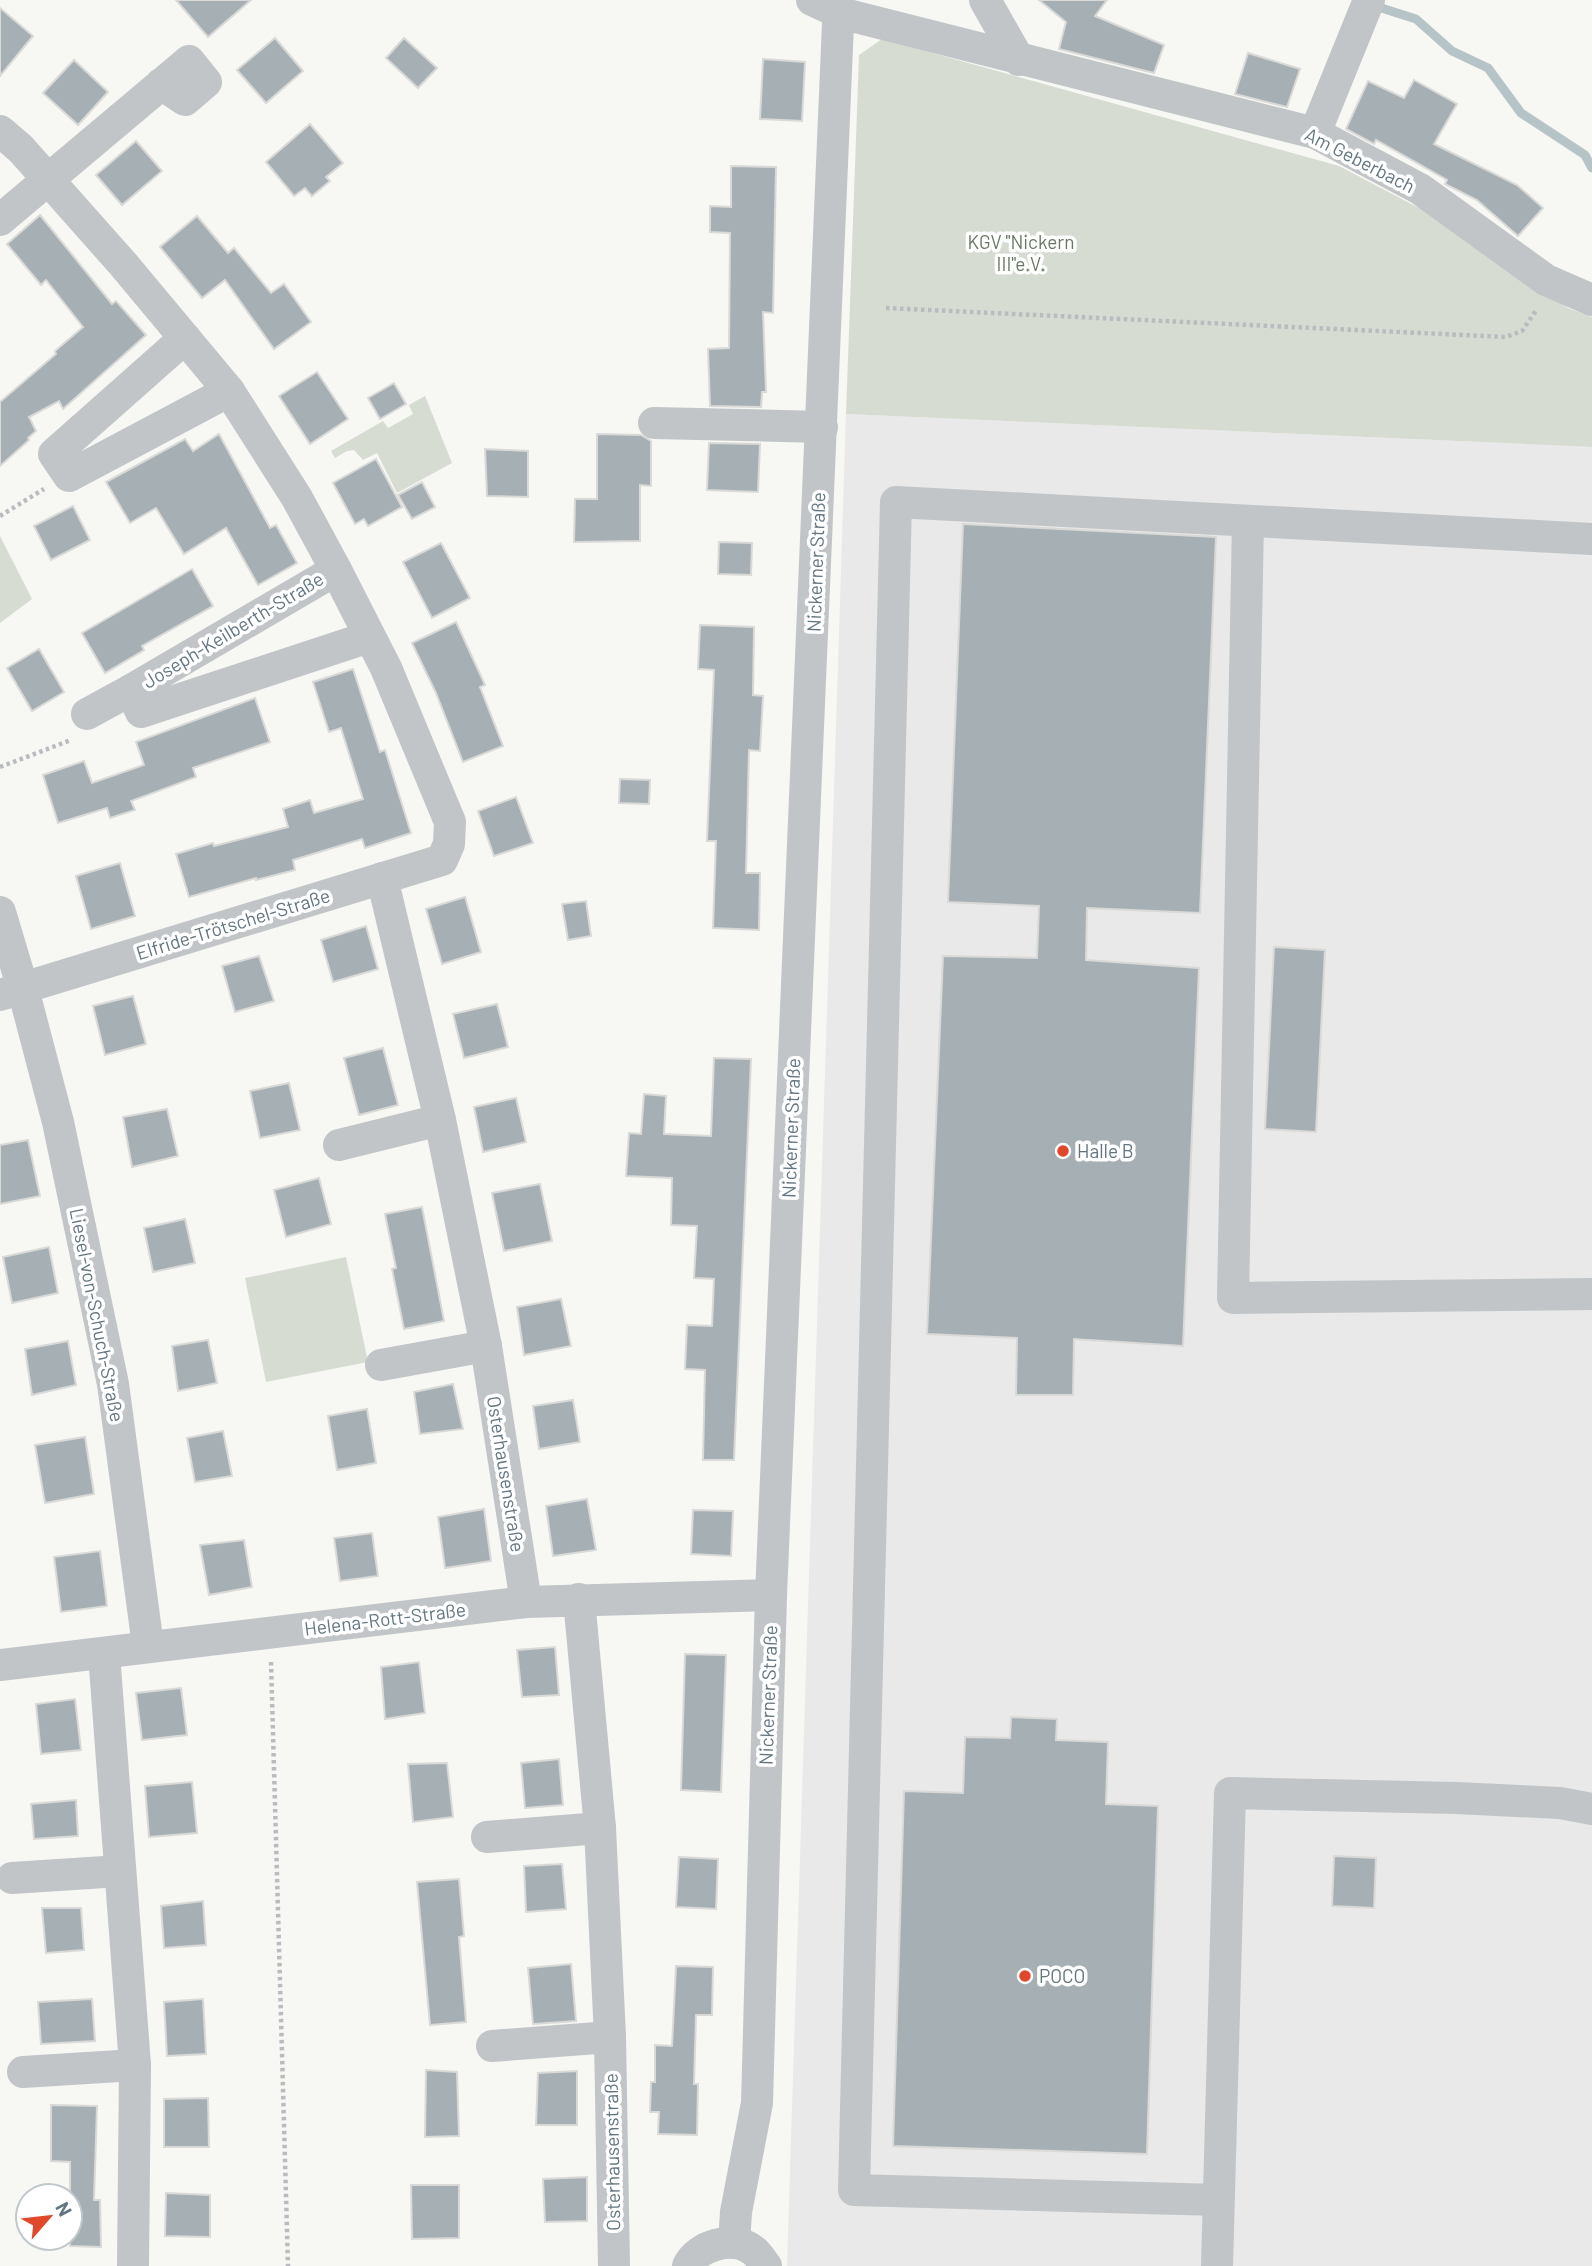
<svg xmlns="http://www.w3.org/2000/svg" width="1592" height="2266" font-family="Barlow,sans-serif">
<style>
.built{fill:#e8e9e8}
.green{fill:#d7dcd3}
.lines{fill:none;stroke-linecap:round;stroke-linejoin:round}
.stream{stroke:#b6c3c7;stroke-width:9}
.building{fill:#a5afb4;stroke:#d9d9d7;stroke-width:2}
.path{stroke:#b9bcbf;stroke-width:4.5;stroke-dasharray:3.5 3.5;stroke-linecap:butt}
.minor{stroke:#c1c5c8;stroke-width:32}
.poi-dot{fill:#e0472b;stroke:#fff;stroke-width:2.5}
.labels{text-anchor:middle;stroke-width:7;stroke-linejoin:round;paint-order:stroke}
.street-label{font-size:19px;fill:#63757f;stroke:#fff}
.park-label{font-size:19px;fill:#677761;stroke:#fff}
.poi-label{font-size:19px;fill:#63757f;stroke:#fff;text-anchor:start}
</style>
<rect width="100%" height="100%" fill="#f7f7f4"/>
<path class="built" d="M846,414L1592,447V2266H787Z"/>
<g class="green">
<path d="M882,39L1339,166L1440,219L1568,308L1592,317V447L846,414L859,55Z"/>
<path d="M425,396L452,463L397,493L377,453L363,460L354,450L347,451L335,458L331,451L383,421L388,428L413,414L409,405Z"/>
<path d="M0,536L32,599L0,623Z"/>
<path d="M346,1257L368,1362L266,1382L245,1278Z"/>
</g>
<g class="lines">
<path class="stream" d="M1372,5L1416,19L1452,51L1488,68L1521,113L1585,155L1592,168"/>
</g>
<g class="building">
<path d="M176,0H251L208,37Z"/>
<path d="M1039,0H1107L1095,16L1164,45L1154,73L1059,49L1066,22Z"/>
<path d="M0,8L33,36L0,76Z"/>
<path d="M275,38L303,71L266,103L237,70Z"/>
<path d="M404,38L437,68L418,88L386,58Z"/>
<path d="M1248,53L1300,69L1287,107L1235,94Z"/>
<path d="M763,59L805,62L802,121L760,119Z"/>
<path d="M74,60L108,92L78,125L43,93Z"/>
<path d="M1414,80L1457,104L1434,144L1517,185L1543,208L1518,236L1477,200L1445,184L1447,180L1376,140L1374,144L1346,129L1368,81L1404,98Z"/>
<path d="M310,124L343,163L326,177L330,181L312,196L305,188L294,196L266,162Z"/>
<path d="M136,141L162,171L122,205L96,175Z"/>
<path d="M731,166L776,167L773,313L763,312L766,392H762L761,407L710,406L708,349L729,348L730,233L710,232V206L731,207Z"/>
<path d="M40,215L112,304L116,301L146,335L63,409L59,401L29,417L36,431L28,438L29,440L0,466V402L56,354L55,351L83,327L46,280L41,285L7,244Z"/>
<path d="M197,216L228,253L234,248L271,293L284,284L311,322L274,349L225,280L202,298L160,247Z"/>
<path d="M317,372L348,419L310,444L279,396Z"/>
<path d="M394,383L406,404L380,419L368,398Z"/>
<path d="M219,434L270,528L276,525L297,563L258,585L226,528L184,554L156,508L130,523L106,482L185,439L193,451Z"/>
<path d="M597,434L641,435L651,441V486L640,485V541L574,542L575,499H597Z"/>
<path d="M709,443L760,444L758,492L707,490Z"/>
<path d="M485,449L528,451V497L487,496Z"/>
<path d="M376,459L402,507L368,526L364,519L355,524L333,483Z"/>
<path d="M422,482L435,507L412,519L398,495Z"/>
<path d="M73,506L90,540L51,560L34,526Z"/>
<path d="M963,524L1216,537L1200,913L1087,908L1086,960L1199,968L1183,1346L1074,1339L1073,1395H1016L1017,1338L927,1334L943,956L1037,958L1039,906L948,902Z"/>
<path d="M719,542L752,543L751,575L718,574Z"/>
<path d="M441,543L470,598L432,618L403,562Z"/>
<path d="M192,569L213,606L142,646L144,650L105,673L82,633Z"/>
<path d="M456,622L485,685L480,687L503,746L463,762L436,693L412,643Z"/>
<path d="M700,625L754,627L753,695L763,696L760,751L749,750L746,873H760L759,930L713,928L716,841H707L714,670L698,669Z"/>
<path d="M39,649L64,692L32,711L7,668Z"/>
<path d="M353,669L380,752L385,750L411,833L365,848L362,839L293,860L295,870L256,880V878L189,897L176,854L213,843L214,846L288,827L283,809L310,800L314,813L363,799L341,728L329,732L313,682Z"/>
<path d="M255,698L270,742L193,768L196,777L131,801L135,810L110,818L107,808L58,823L43,775L84,761L92,783L144,765L136,742Z"/>
<path d="M620,779L650,780L649,804L619,803Z"/>
<path d="M516,797L533,843L494,856L478,811Z"/>
<path d="M120,863L135,916L91,929L76,876Z"/>
<path d="M465,897L481,952L442,964L426,909Z"/>
<path d="M586,901L591,936L568,940L562,904Z"/>
<path d="M366,926L378,969L333,982L321,940Z"/>
<path d="M1274,947L1325,950L1316,1132L1265,1129Z"/>
<path d="M259,956L274,1001L235,1012L222,966Z"/>
<path d="M133,996L146,1044L105,1055L93,1006Z"/>
<path d="M497,1004L508,1047L464,1058L453,1014Z"/>
<path d="M383,1048L398,1105L359,1115L344,1058Z"/>
<path d="M714,1058L751,1059L734,1460H703L705,1370L685,1369L687,1325L712,1326L714,1279L694,1278L697,1226L671,1225L672,1178L626,1176L629,1133L641,1134L644,1094L666,1096L664,1134L711,1136Z"/>
<path d="M289,1083L300,1130L260,1138L250,1091Z"/>
<path d="M516,1098L526,1142L483,1152L474,1107Z"/>
<path d="M167,1109L178,1156L132,1167L123,1117Z"/>
<path d="M28,1140L40,1196L0,1204V1145Z"/>
<path d="M319,1178L331,1224L286,1237L274,1190Z"/>
<path d="M540,1184L552,1241L504,1251L492,1193Z"/>
<path d="M422,1207L444,1321L404,1329L392,1269L396,1268L385,1214Z"/>
<path d="M185,1219L195,1263L153,1272L144,1228Z"/>
<path d="M49,1247L58,1293L12,1303L3,1257Z"/>
<path d="M561,1299L571,1346L524,1355L517,1307Z"/>
<path d="M208,1340L217,1383L178,1391L172,1346Z"/>
<path d="M68,1341L76,1385L32,1395L25,1349Z"/>
<path d="M453,1384L463,1429L420,1434L414,1392Z"/>
<path d="M573,1400L580,1442L539,1449L533,1406Z"/>
<path d="M367,1409L376,1463L337,1470L328,1416Z"/>
<path d="M223,1431L232,1476L195,1482L187,1438Z"/>
<path d="M85,1437L94,1494L45,1503L35,1445Z"/>
<path d="M587,1499L596,1550L553,1556L546,1506Z"/>
<path d="M484,1509L491,1561L445,1568L438,1517Z"/>
<path d="M693,1510L733,1511L731,1556L691,1554Z"/>
<path d="M372,1533L378,1576L340,1581L334,1538Z"/>
<path d="M244,1540L252,1587L209,1595L200,1545Z"/>
<path d="M100,1551L107,1606L61,1612L54,1557Z"/>
<path d="M555,1647L559,1695L522,1697L517,1650Z"/>
<path d="M685,1654L726,1655L721,1792L681,1790Z"/>
<path d="M419,1662L425,1713L385,1719L381,1667Z"/>
<path d="M181,1688L187,1735L142,1740L136,1693Z"/>
<path d="M75,1699L81,1750L41,1754L36,1704Z"/>
<path d="M1011,1717L1057,1719L1056,1740L1108,1742L1106,1804L1158,1806L1147,2154L893,2146L904,1791L963,1793L965,1737L1010,1738Z"/>
<path d="M559,1759L563,1805L525,1808L521,1763Z"/>
<path d="M447,1763L453,1817L413,1822L408,1764Z"/>
<path d="M192,1782L197,1833L149,1837L145,1786Z"/>
<path d="M76,1800L78,1836L34,1839L31,1804Z"/>
<path d="M1334,1856L1376,1858L1374,1908L1332,1906Z"/>
<path d="M679,1857L718,1859L716,1909L676,1907Z"/>
<path d="M562,1864L566,1909L526,1912L524,1866Z"/>
<path d="M459,1879L464,1936L459,1937L466,2022L430,2025L417,1882Z"/>
<path d="M203,1901L206,1945L164,1948L161,1906Z"/>
<path d="M42,1908H81L84,1950L46,1953Z"/>
<path d="M571,1964L576,2021L533,2024L528,1968Z"/>
<path d="M676,1966L713,1967L712,2015H696L694,2084H698L697,2135L658,2134L659,2112H650L651,2082H655V2045L672,2046Z"/>
<path d="M92,1999L95,2041L41,2044L38,2002Z"/>
<path d="M203,1999L206,2054L167,2056L164,2002Z"/>
<path d="M426,2070L457,2072L459,2136L425,2137Z"/>
<path d="M577,2071V2125H536L538,2073Z"/>
<path d="M208,2098L209,2147H164V2099Z"/>
<path d="M51,2105L97,2106L94,2200H100L101,2247L70,2246V2162L51,2161Z"/>
<path d="M587,2177V2221L545,2222L543,2179Z"/>
<path d="M411,2185H459V2238L412,2239Z"/>
<path d="M166,2193L210,2195V2237L165,2236Z"/>
</g>
<g class="lines">
<g class="path">
<path d="M886,308L1506,337L1522,331L1537,309"/>
<path d="M0,516L44,489"/>
<path d="M0,767L71,740"/>
<path d="M271,1662L288,2266"/>
</g>
<g class="minor">
<path d="M812,0L840,13L1315,133L1420,189L1546,280L1592,300"/>
<path d="M985,0L1019,60"/>
<path d="M0,131L21,149L123,264L229,391L297,498L336,570L386,668L450,822L449,844L442,860L0,995"/>
<path d="M1315,133L1369,0"/>
<path d="M0,220C63,167 126,114 189,61L206,82L185,100L161,84"/>
<path d="M185,338L54,454L69,476L229,391"/>
<path d="M654,423L822,427"/>
<path d="M1248,521L1233,1298L1592,1294"/>
<path d="M336,570L131,690L141,712L369,637"/>
<path d="M87,714L131,690"/>
<path d="M382,878L440,1120L486,1346L526,1602"/>
<path d="M0,912L23,989L58,1122L113,1384L148,1646"/>
<path d="M339,1145L440,1120"/>
<path d="M381,1365L486,1346"/>
<path d="M579,1599L600,1828L610,2037L614,2266"/>
<path d="M104,1654L135,2065L133,2266"/>
<path d="M0,1665L526,1602L771,1595"/>
<path d="M487,1837L600,1828"/>
<path d="M12,1878L120,1871"/>
<path d="M492,2046L610,2037"/>
<path d="M23,2072L135,2065"/>
<path d="M1218,2200L854,2190L896,502L1592,539"/>
<path d="M734,2243L736,2212L757,2103L771,1595L839,0"/>
<path d="M688,2266C698,2245 732,2236 751,2249C757,2252 762,2261 766,2266"/>
<path d="M1217,2266L1230,1793L1456,1798L1560,1803L1592,1809"/>
</g>
</g>
<g class="poi-dot">
<circle cx="1063" cy="1151" r="7"/>
<circle cx="1025" cy="1976" r="7"/>
</g>
<g class="labels">
<g class="street-label">
<text transform="translate(1360 160) rotate(27)" y="7">Am Geberbach</text>
<text transform="translate(816 562) rotate(-88)" y="7">Nickerner Straße</text>
<text transform="translate(233 630) rotate(-31)" y="7">Joseph-Keilberth-Straße</text>
<text transform="translate(233 924) rotate(-17)" y="7">Elfride-Trötschel-Straße</text>
<text transform="translate(791 1128) rotate(-88)" y="7">Nickerner Straße</text>
<text transform="translate(97 1315) rotate(79)" y="7">Liesel-von-Schuch-Straße</text>
<text transform="translate(506 1474) rotate(81)" y="7">Osterhausenstraße</text>
<text transform="translate(385 1619) rotate(-7)" y="7">Helena-Rott-Straße</text>
<text transform="translate(768 1695) rotate(-88)" y="7">Nickerner Straße</text>
<text transform="translate(612 2152) rotate(-91)" y="7">Osterhausenstraße</text>
</g>
<g class="park-label">
<text x="1021" y="249">KGV "Nickern<tspan x="1021" dy="22">III"e.V.</tspan></text>
</g>
<g class="poi-label">
<text x="1077" y="1158">Halle B</text>
<text x="1039" y="1983">POCO</text>
</g>
</g>
<g transform="translate(49 2217) rotate(62)"><circle r="33" fill="#ffffff" stroke="#c1c8cc" stroke-width="2"/>
<path d="M0-5L12 26L0 18L-12 26Z" fill="#e0472b"/>
<text y="-10" font-size="19" font-weight="bold" text-anchor="middle" fill="#63757f">N</text>
</g>
</svg>
